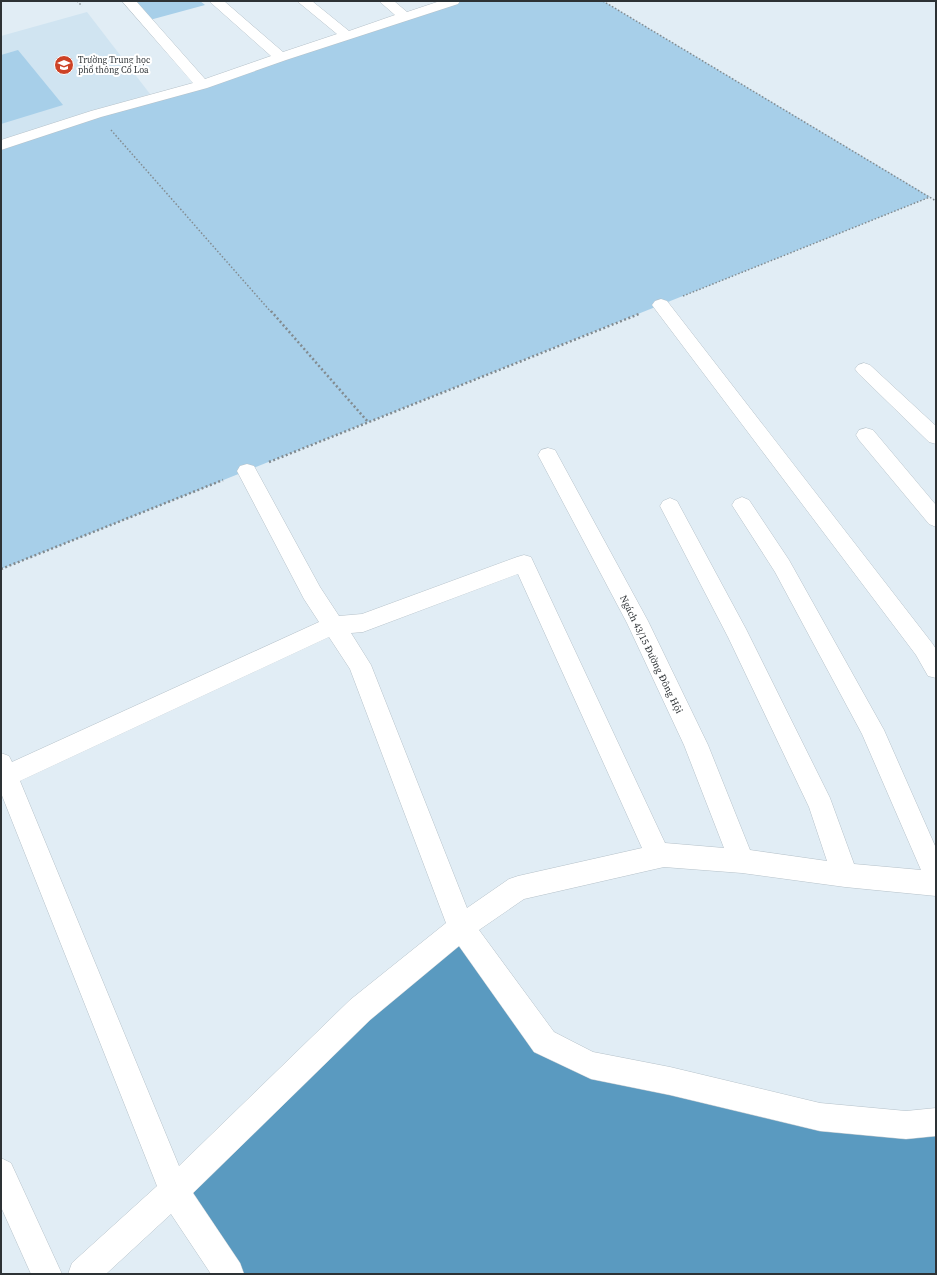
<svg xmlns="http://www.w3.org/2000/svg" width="937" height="1275" font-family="'Source Serif 4',serif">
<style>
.built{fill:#d0e4f1}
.green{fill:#a7cfe9}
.water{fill:#5a9ac0}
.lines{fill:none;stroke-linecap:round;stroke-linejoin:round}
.minor-casing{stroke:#b6c2ca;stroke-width:1}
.path-far1{stroke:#828b90;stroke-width:1.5;stroke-dasharray:1.5 2;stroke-linecap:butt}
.path{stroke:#828b90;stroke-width:2.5;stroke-dasharray:2 2.5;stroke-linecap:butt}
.minor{fill:#fff;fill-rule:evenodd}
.labels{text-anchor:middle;stroke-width:4;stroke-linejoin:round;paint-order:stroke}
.far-poi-label{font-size:9px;fill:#2d3235;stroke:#fff;text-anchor:start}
.street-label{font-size:10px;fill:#2d3235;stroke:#fff}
</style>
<rect width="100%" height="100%" fill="#e1edf5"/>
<path class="built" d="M87,12L150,94L1,142V36Z"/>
<g class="green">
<path d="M129,1H200L205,5L146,21Z"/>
<path d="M451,1H603L930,197L1,569V146Z"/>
<path d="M18,50L63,105L1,124V55Z"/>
</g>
<path class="water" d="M461,927L544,1042L670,1081L936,1122V1274H229L174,1191Z"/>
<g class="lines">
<g class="minor-casing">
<g id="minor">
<path d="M122,1H136L205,79L271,56L209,1H224L283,52L337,34L297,1H312L349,31L395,15L379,1H394L407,12L440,1H460L458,4L286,60L207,88L101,117L1,150V140L91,111L193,83Z"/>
<path d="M661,299L667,301L932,643L936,649V678L928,676L916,655L655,309L652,305L655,301Z"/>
<path d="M864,363L870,365L936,426V444L929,442L858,373L855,369L858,365Z"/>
<path d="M866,428L873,430L936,505V527L929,524L859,440L856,435L859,430Z"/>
<path d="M548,448L555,450L648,621L708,745L750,850L827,861L809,807L728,637L660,506L663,501L670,498L677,501L746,629L830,798L854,864L921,870L862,734L775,572L732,505L735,500L742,497L749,500L789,560L884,730L936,848V896L845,887L742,873L664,867L524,899L479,930L554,1032L593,1052L670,1067L820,1103L906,1111L936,1108V1136L906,1139L820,1131L670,1095L591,1079L534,1052L459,946L370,1020L193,1193L240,1263L244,1274H211L171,1214L106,1274H68L72,1263L157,1186L1,793V753L9,756L12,762L319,622L304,599L237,471L240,466L247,464L254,466L320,587L339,616L362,614L517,557L524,555L531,557L665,843L724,848L684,745L627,623L538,455L541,450ZM518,574L642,848L518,876L509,879L467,908L371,665L351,633L363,632L371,629ZM329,637L350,669L446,923L350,1000L179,1166L20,781Z"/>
<path d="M1,1158L11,1163L62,1274H31L1,1207Z"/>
</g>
</g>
<g class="path-far1">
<path d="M77,1L82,6"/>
<path d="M603,1L936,201"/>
<path d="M111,130L271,312"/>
<path d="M683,296L930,197"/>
</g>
<g class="path">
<path d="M271,311L368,422"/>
<path d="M269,462L639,314"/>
<path d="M1,569L223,480"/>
</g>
<use href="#minor" class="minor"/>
</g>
<defs>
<g id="school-disc" transform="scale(1)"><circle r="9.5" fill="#cd4226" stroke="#fff"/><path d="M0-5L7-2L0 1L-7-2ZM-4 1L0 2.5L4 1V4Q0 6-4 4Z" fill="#fff"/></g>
</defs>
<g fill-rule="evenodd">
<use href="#school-disc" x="64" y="65"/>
</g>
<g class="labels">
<g class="far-poi-label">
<text x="78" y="63">Trường Trung học<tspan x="78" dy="10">phổ thông Cổ Loa</tspan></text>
</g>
<g class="street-label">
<text transform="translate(652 654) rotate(64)" y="4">Ngách 43/15 Đường Đông Hội</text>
</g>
</g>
<rect width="937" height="1275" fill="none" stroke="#2d3235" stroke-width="4"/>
</svg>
